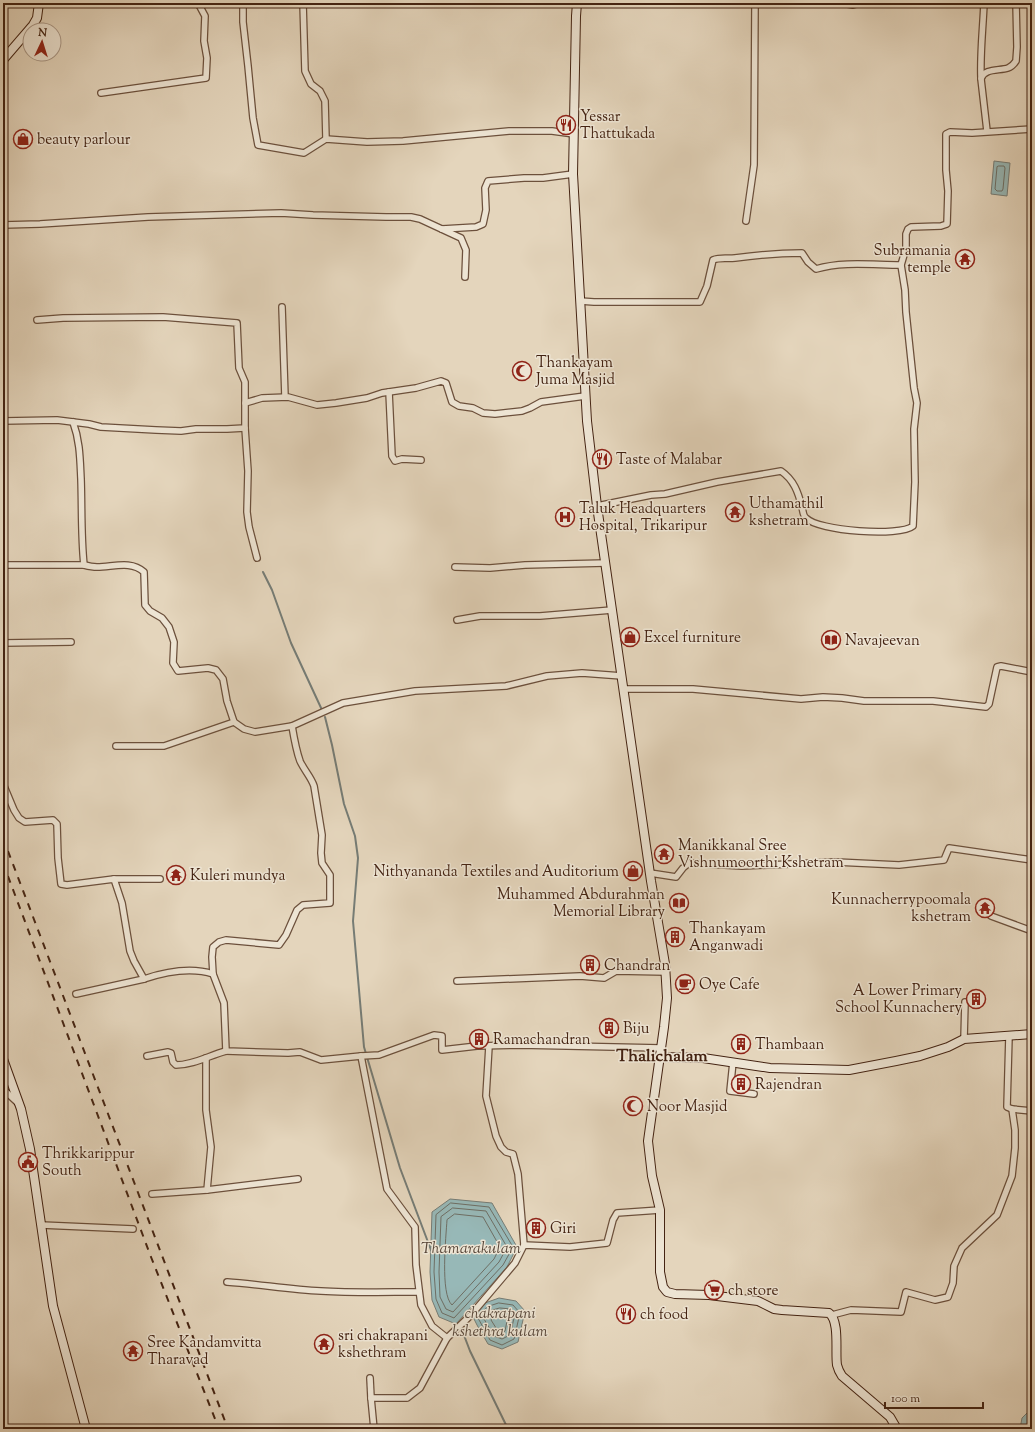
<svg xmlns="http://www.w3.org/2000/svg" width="1035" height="1432" font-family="'Sorts Mill Goudy',serif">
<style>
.water{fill:#97b8b7;stroke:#767c75}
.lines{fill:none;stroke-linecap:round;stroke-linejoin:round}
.shore{stroke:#6e6e64;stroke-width:1}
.stream{stroke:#767c75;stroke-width:2}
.street-casing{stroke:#6c503c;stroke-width:8}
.secondary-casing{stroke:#442312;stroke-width:10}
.street{stroke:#ede4d3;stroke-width:5.5}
.secondary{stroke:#ede4d3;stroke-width:8}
.rail{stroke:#442312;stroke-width:2;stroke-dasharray:7 7;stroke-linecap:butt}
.labels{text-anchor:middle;stroke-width:3;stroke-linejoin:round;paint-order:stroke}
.poi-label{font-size:15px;fill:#442312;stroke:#ede4d3;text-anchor:start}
.water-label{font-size:16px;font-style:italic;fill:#59483b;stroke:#ede4d3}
.quarter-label{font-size:17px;font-weight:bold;fill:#442312;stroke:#ede4d3}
</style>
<rect width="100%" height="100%" fill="#e4d5bc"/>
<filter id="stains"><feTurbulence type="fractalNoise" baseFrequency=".005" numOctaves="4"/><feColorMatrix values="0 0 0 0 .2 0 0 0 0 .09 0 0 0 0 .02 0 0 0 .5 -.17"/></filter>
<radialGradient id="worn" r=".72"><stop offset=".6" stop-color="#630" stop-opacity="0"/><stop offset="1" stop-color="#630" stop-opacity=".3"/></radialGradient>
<g class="water">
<path d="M994,161L1010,163L1007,196L991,194Z"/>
<path d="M450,1199L492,1203L517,1247L507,1267L456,1324L439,1317L432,1300L430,1272L432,1212Z"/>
<path d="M499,1298L516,1301L525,1311L518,1342L502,1349L488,1344L477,1325L473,1317L485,1303Z"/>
<path d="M1032,1408V1429H1020L1022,1418Z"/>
</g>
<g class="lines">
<g class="shore">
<path d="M999,166H1004L1005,168L1003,189L1002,191H997L995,189L997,167Z"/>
<path d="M451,1203L489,1207L513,1247L503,1265L454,1318L442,1313L436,1299L434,1272L436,1215Z"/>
<path d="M453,1208L486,1211L507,1247L499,1262L453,1312L446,1309L440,1297L439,1272L441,1217Z"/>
<path d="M455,1214L483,1217L500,1247L494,1259L452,1305C440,1294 446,1237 447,1220Z"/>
<path d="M499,1303L513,1305L520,1313L514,1339L502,1345L490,1340L478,1318L487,1307Z"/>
<path d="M500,1308L511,1309L515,1314L510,1335L502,1339L494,1336L484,1319L490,1311Z"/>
<path d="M500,1314L507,1315L508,1316L505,1331L502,1333L498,1331L491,1320L494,1316Z"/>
</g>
<g class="stream">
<path d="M263,572L272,590L291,643L322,710"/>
<path d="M325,717L332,745L344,804L355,836L358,858L353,921L364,1047L400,1168L431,1250"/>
<path d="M462,1330L470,1351L508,1429"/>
</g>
<g class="street-casing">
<g id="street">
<path d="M243,3V22L248,66L253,118L258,145L304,153L326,139L367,142L403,141L509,131H552L574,134"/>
<path d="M303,3L305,71L311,84L320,91L325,101L326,139"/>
<path d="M699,3H702"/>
<path d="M842,3L853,5L860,3"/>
<path d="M981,78C980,53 983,28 984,3"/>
<path d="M101,93L206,78L207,58L204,41L205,16L198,3"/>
<path d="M987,131L981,79C984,68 999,71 1008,68C1011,67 1014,64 1016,61L1017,47L1016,3"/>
<path d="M746,221L754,165L755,3"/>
<path d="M3,225L40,224L148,217L281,213L313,215L386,217H411L420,219L461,238L466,250L465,277"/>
<path d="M442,229L476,227L483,224L486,210L485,188L488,181L524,178H543L573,174"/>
<path d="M580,301L594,302H700L707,286L713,260C720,257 727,259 735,258C757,255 779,253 802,253L808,262L816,269C843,261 873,265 901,265"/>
<path d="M282,307L285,397"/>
<path d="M37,320L63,318L163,317L237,323L239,368L245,382V403"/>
<path d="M389,392L392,456L395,461L402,459L421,460"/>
<path d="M3,421L57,420L89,424L101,427L156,430L181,431L196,429H227L245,428V403L262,398L288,397L317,405L336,403L367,398L382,393L416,388L441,381L446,383L452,402L459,406L473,408L483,413L495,414L522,411L530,408L541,402L585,396"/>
<path d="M73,422C80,441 80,459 81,479C82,508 81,537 84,565"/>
<path d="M245,428L248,471L247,512L249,527L257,558"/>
<path d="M597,506L651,495L665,494L717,482L781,471C794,480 798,492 802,507C803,511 803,516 806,518C818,531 900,537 913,526L915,482L914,429L917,403L914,388L906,312L905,290L901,265L906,248V234L908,229L911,227L941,226L947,224L948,191L946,170V134L950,132L972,133L1032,129"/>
<path d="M3,565H84C88,566 93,567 97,567C113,567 131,560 144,572L145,605L150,611L162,618L169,627L174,642L173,663L178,671L208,668L216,670L223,679L227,701L234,722L244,729L255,732L292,726L343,703L415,691L506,686L547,676L582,673L622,676"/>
<path d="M455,567L490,568L525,565L606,563"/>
<path d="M457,620L480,616H540L612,610"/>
<path d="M3,643L71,642"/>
<path d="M623,689H693L801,699L823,697L842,698L864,701H933L986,707L989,704L997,667L1001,666L1032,672"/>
<path d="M116,746H164L234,722"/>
<path d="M3,786H4L14,810L19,818L25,822L53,820L57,824L58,858L61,884L67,885L114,879L122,903L130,951L134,961L144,979C165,972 191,967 213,974L224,1003L226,1051L288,1053L300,1052L321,1060L361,1056L387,1189L415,1227L416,1265L421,1305L432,1326L447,1338"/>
<path d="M650,873L676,877L683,868L689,863L742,866L836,862L899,865L944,860L949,848L1032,860"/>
<path d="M114,879H160"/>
<path d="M991,916L1032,931"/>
<path d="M213,974L212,957L213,947L219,942L226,940L279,945L286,935L297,910L303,905L330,903V875L322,863L321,853L322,835L314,786C311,777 304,770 300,761C296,750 294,738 292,726"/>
<path d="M457,981L580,976L604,978L616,971L666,972"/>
<path d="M76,994L144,979"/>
<path d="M1009,1036L1007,1107L1012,1109L1032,1111"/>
<path d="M964,1039L965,1002"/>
<path d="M489,1046L486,1096L496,1136L501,1147L506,1152L513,1154L518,1174L524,1245"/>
<path d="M147,1056L168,1052L171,1053L173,1062L176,1065C194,1065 210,1055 226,1051"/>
<path d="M361,1056L379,1055L434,1035L442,1036V1050L477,1046L520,1045L661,1048"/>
<path d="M733,1062L730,1091L754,1094"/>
<path d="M3,1089L18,1103"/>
<path d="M207,1190L298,1179"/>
<path d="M152,1194L207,1190L211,1147L206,1110V1058"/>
<path d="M41,1225L133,1229"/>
<path d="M227,1282C259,1284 290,1290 321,1291C354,1293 387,1292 419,1292"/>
<path d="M832,1315L851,1310L901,1312L906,1292L935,1300L948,1297L953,1283L954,1266L962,1248L997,1215L1012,1176L1015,1148V1130L1012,1109"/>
<path d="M370,1378L371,1398"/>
<path d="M374,1429L371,1398H407L420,1388L447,1338L471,1315L515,1263L524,1245L570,1247L607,1243L613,1220L617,1213L660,1210"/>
</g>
</g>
<g class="secondary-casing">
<g id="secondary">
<path d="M577,3L576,16L573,174L587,421L597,506L651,881L665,964L667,998L664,1027L648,1141L652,1176L660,1210V1272L663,1287L667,1292L675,1294L709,1295L758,1301L774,1309L782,1310L829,1313C840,1321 835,1352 837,1365C838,1369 840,1373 842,1376L890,1417L897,1429"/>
<path d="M3,60L33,25L37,18L39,3"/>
<path d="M660,1057L703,1058L770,1068L849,1070L896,1061L920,1056L948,1047L964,1039L1032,1034"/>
<path d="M3,1059L21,1109L30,1149L53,1306L86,1429"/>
</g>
</g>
<use href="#street" class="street"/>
<use href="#secondary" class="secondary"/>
<g class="rail">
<path d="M3,838L228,1429"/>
<path d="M3,863L151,1257L219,1429"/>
</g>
</g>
<defs>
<g id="restaurant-ring" transform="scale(1)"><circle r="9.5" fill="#ede4d3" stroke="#8f2418" stroke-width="1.5"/><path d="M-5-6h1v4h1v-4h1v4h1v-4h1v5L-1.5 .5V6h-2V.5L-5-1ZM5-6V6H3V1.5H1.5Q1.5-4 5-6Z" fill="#8f2418"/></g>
<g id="shop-ring" transform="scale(1)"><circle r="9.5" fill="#ede4d3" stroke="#8f2418" stroke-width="1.5"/><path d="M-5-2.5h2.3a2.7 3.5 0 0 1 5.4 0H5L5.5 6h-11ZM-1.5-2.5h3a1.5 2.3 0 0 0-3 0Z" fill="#8f2418"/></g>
<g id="temple-ring" transform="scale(1)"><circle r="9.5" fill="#ede4d3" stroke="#8f2418" stroke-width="1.5"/><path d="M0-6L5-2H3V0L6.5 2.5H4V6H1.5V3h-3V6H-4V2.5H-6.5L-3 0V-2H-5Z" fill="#8f2418"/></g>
<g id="mosque-ring" transform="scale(1)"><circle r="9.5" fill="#ede4d3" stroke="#8f2418" stroke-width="1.5"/><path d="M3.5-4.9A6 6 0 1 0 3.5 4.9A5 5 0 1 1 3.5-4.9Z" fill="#8f2418"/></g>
<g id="hospital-ring" transform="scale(1)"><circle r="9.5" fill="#ede4d3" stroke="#8f2418" stroke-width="1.5"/><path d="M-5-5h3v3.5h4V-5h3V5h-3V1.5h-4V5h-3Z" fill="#8f2418"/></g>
<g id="library-ring" transform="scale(1)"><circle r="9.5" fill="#ede4d3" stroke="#8f2418" stroke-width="1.5"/><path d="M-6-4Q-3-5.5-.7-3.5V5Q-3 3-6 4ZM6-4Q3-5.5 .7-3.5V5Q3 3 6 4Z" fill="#8f2418"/></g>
<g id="building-ring" transform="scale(1)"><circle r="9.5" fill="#ede4d3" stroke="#8f2418" stroke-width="1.5"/><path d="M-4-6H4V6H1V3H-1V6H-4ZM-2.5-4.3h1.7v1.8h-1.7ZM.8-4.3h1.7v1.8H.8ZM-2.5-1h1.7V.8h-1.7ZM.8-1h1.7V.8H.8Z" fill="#8f2418"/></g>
<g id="cafe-ring" transform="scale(1)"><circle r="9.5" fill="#ede4d3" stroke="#8f2418" stroke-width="1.5"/><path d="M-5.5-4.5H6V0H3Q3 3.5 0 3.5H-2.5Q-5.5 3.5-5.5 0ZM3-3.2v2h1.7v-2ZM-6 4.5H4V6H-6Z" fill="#8f2418"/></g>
<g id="civic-ring" transform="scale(1)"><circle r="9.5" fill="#ede4d3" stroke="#8f2418" stroke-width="1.5"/><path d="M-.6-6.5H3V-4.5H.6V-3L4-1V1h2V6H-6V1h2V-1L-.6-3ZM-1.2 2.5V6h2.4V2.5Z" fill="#8f2418"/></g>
<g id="supermarket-ring" transform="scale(1)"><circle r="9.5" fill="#ede4d3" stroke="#8f2418" stroke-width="1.5"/><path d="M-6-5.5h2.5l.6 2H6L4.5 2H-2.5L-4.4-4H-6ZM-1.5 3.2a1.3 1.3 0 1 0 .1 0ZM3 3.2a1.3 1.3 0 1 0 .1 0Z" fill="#8f2418"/></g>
</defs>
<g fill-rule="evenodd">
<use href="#restaurant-ring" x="566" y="125"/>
<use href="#shop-ring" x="23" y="139"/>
<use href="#temple-ring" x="965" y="259"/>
<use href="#mosque-ring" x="522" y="371"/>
<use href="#restaurant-ring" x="602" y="459"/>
<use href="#temple-ring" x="735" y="512"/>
<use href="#hospital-ring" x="565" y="517"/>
<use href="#shop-ring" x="630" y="637"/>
<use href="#library-ring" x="831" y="640"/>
<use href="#temple-ring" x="664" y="854"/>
<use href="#shop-ring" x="633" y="871"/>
<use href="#temple-ring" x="176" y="875"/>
<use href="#library-ring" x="679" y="903"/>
<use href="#temple-ring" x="985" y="908"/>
<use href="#building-ring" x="675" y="937"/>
<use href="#building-ring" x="590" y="965"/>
<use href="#cafe-ring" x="685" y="984"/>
<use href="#building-ring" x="976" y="999"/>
<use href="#building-ring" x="609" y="1028"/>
<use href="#building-ring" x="479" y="1039"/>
<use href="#building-ring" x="741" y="1044"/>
<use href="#building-ring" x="741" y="1084"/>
<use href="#mosque-ring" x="633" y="1106"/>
<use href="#civic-ring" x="28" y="1162"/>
<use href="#building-ring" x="536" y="1228"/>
<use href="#supermarket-ring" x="714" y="1290"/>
<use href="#restaurant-ring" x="626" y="1314"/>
<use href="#temple-ring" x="324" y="1344"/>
<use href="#temple-ring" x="133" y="1351"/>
</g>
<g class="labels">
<g class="poi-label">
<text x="580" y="121">Yessar<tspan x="580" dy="17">Thattukada</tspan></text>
<text x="37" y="144">beauty parlour</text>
<text x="951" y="255" text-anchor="end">Subramania<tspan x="951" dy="17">temple</tspan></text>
<text x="536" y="367">Thankayam<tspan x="536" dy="17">Juma Masjid</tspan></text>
<text x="616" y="464">Taste of Malabar</text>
<text x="749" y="508">Uthamathil<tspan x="749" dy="17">kshetram</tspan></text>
<text x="579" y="513">Taluk Headquarters<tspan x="579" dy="17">Hospital, Trikaripur</tspan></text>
<text x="644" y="642">Excel furniture</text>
<text x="845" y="645">Navajeevan</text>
<text x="678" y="850">Manikkanal Sree<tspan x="678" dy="17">Vishnumoorthi Kshetram</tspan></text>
<text x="619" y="876" text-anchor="end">Nithyananda Textiles and Auditorium</text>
<text x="190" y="880">Kuleri mundya</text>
<text x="665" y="899" text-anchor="end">Muhammed Abdurahman<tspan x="665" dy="17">Memorial Library</tspan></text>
<text x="971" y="904" text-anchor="end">Kunnacherrypoomala<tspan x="971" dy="17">kshetram</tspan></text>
<text x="689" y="933">Thankayam<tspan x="689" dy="17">Anganwadi</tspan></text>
<text x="604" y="970">Chandran</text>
<text x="699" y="989">Oye Cafe</text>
<text x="962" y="995" text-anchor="end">A Lower Primary<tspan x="962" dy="17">School Kunnachery</tspan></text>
<text x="623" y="1033">Biju</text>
<text x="493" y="1044">Ramachandran</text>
<text x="755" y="1049">Thambaan</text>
<text x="755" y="1089">Rajendran</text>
<text x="647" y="1111">Noor Masjid</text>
<text x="42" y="1158">Thrikkarippur<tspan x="42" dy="17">South</tspan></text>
<text x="550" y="1233">Giri</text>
<text x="728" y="1295">ch store</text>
<text x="640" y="1319">ch food</text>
<text x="338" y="1340">sri chakrapani<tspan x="338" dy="17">kshethram</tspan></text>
<text x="147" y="1347">Sree Kandamvitta<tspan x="147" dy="17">Tharavad</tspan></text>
</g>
<g class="water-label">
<text x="471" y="1253">Thamarakulam</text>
<text x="500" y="1318">chakrapani<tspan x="500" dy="18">kshethra kulam</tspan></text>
</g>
<g class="quarter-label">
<text x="662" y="1061">Thalichalam</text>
</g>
</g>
<rect width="1035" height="1432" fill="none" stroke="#e4d5bc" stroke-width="16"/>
<rect x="4" y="4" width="1027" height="1424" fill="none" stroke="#442312" stroke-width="2"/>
<rect x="8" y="8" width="1019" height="1416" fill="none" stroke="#442312"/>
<g transform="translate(42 42) rotate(4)"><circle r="19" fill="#ede4d3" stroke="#a99786"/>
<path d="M0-3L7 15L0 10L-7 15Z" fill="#8f2418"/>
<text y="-6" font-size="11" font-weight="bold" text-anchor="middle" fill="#442312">N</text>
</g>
<path d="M885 1402v6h98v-6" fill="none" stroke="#442312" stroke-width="2"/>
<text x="891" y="1402" font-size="12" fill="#442312" stroke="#ede4d3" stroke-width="3" paint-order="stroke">100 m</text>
<rect width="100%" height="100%" filter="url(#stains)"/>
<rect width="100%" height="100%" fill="url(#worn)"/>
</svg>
